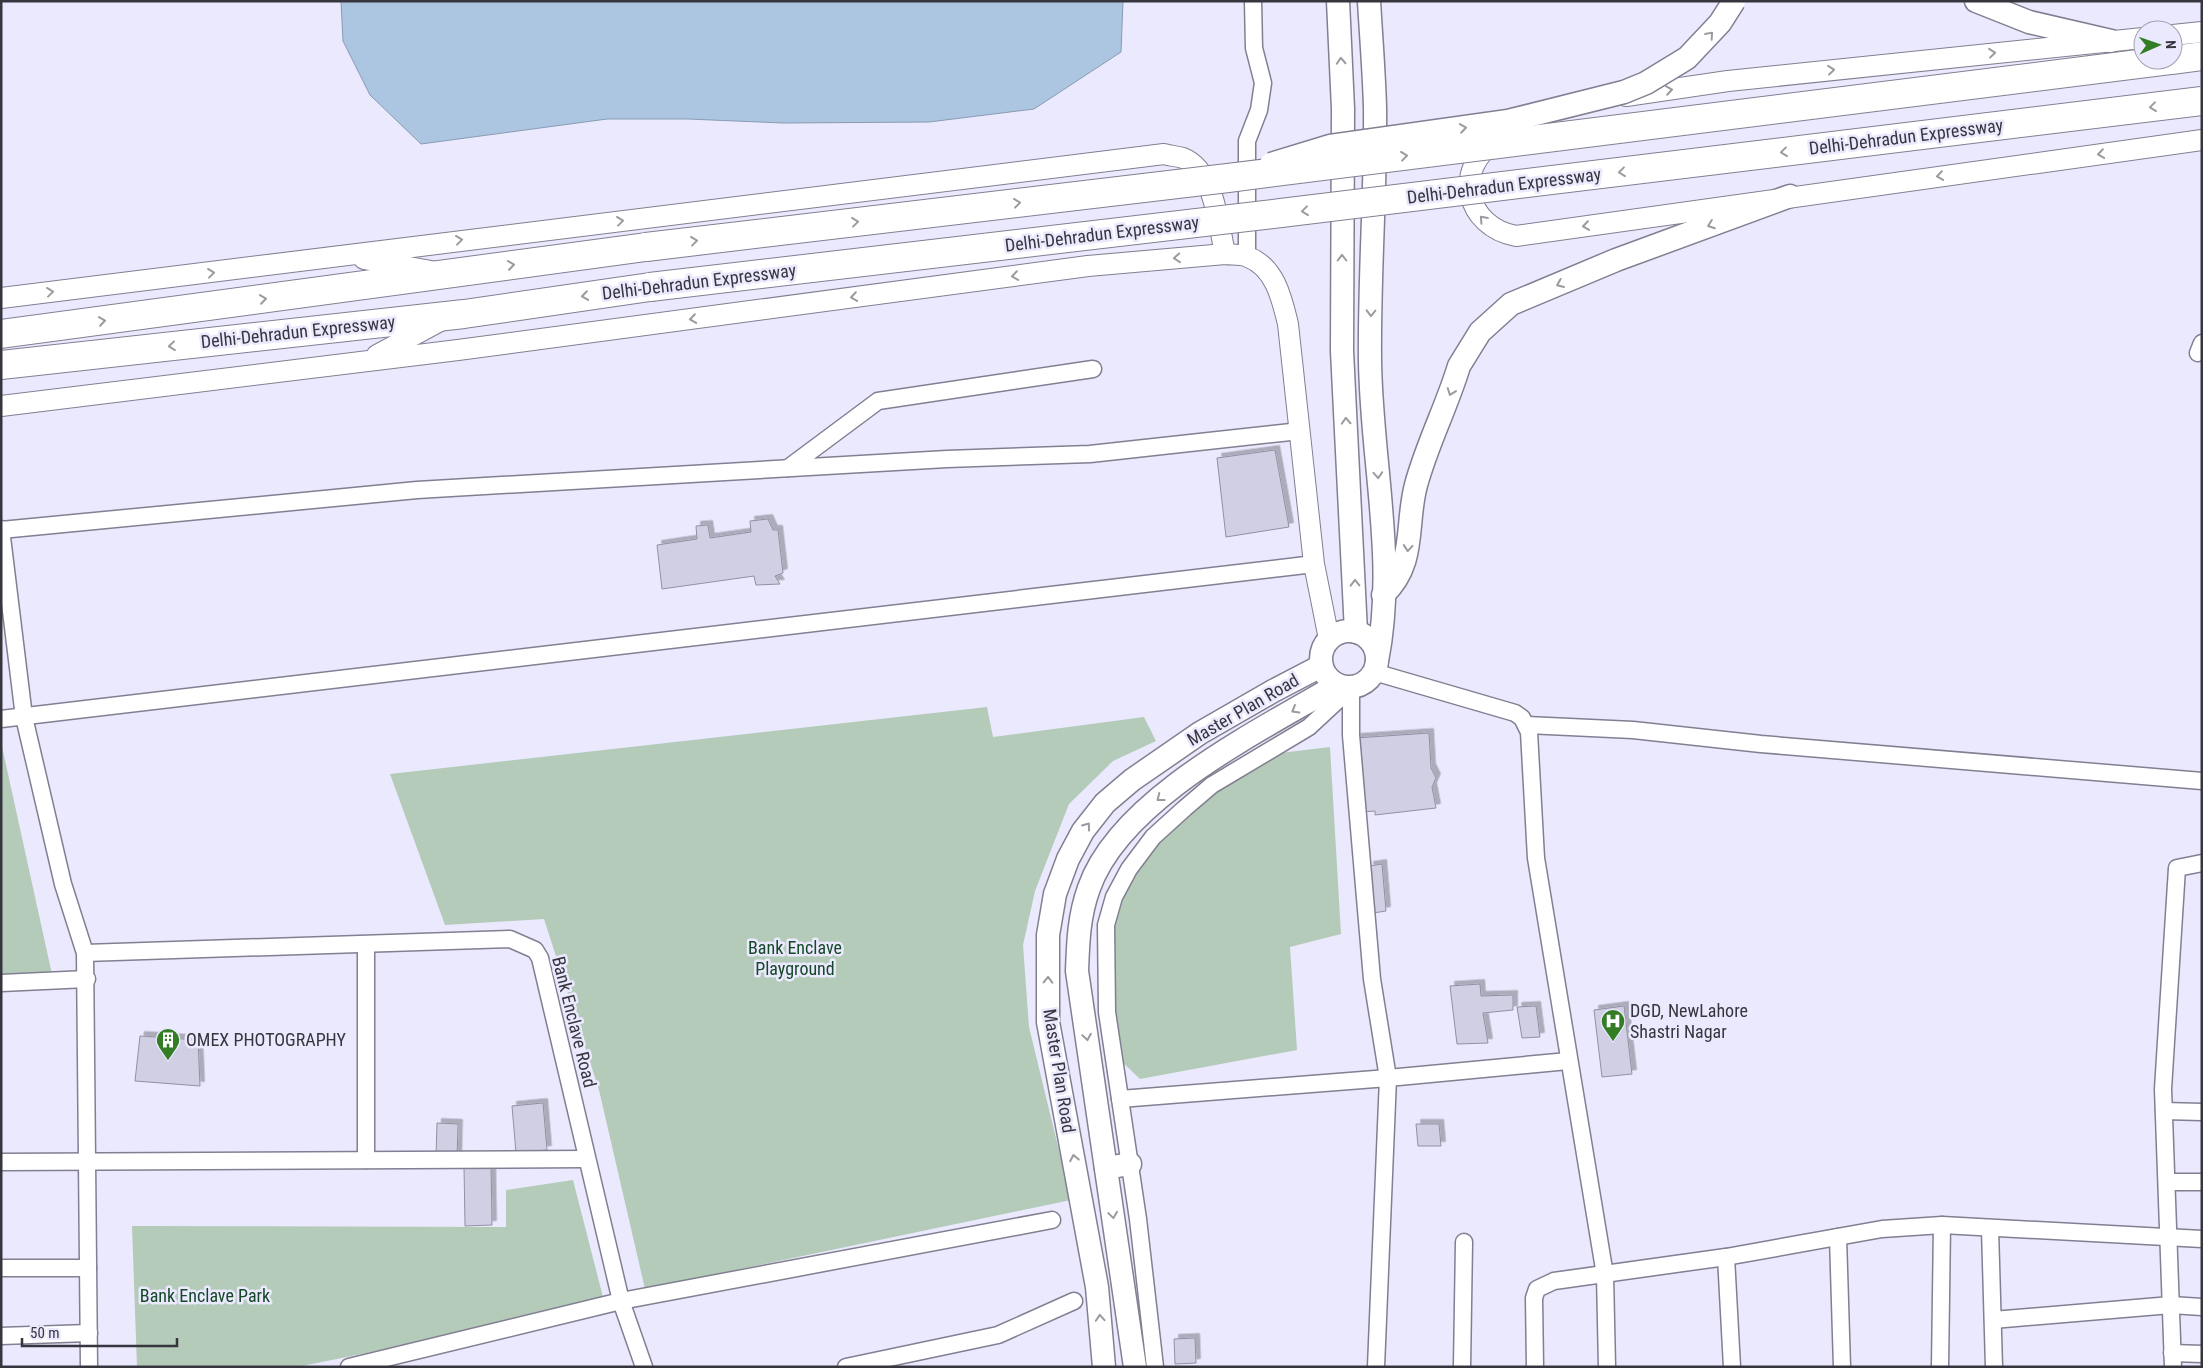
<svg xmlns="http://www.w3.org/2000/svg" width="2203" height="1368" font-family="'Roboto Condensed',sans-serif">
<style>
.green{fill:#b3cbb8}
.water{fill:#acc6e2;stroke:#899bb1}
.building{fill:#d1cfe3;stroke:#9290a3;filter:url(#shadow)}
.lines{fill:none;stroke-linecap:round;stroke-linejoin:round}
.minor-casing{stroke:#817f91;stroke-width:19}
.tertiary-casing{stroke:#817f91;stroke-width:22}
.secondary-casing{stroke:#817f91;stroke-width:25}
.motorway-casing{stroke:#817f91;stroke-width:30}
.minor{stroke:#fff;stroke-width:16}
.tertiary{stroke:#fff;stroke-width:20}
.secondary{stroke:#fff;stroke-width:22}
.motorway{stroke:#fff;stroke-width:28}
.secondary-bridge-casing{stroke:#817f91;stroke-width:25;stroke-linecap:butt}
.motorway-bridge-casing{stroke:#817f91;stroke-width:30;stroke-linecap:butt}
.secondary-bridge{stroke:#fff;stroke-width:22}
.motorway-bridge{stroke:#fff;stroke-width:28}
.oneway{stroke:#9b9a9e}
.labels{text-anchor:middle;stroke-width:5;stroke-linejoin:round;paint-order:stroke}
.street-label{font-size:18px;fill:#37363e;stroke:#ebe9fe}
.park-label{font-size:18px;fill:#154826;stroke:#ebe9fe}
.poi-label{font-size:18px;fill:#37363e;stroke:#ebe9fe;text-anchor:start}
</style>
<defs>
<filter id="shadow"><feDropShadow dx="4.5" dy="-4.5" stdDeviation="0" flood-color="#0004"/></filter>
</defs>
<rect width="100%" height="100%" fill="#ebe9fe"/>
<g class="green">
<path d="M987,707L993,737L1144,717L1156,741L1113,761L1069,804L1035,891L1023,945L1029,1027L1071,1200L645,1289L599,1090L544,919L445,925L390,774Z"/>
<path d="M1,742L55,988L1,991Z"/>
<path d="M1330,747L1341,934L1290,947L1297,1050L1140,1079L1118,1058L1106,924L1139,855L1205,794L1280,753Z"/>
<path d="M573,1180L605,1305L297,1367H137L132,1226L506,1227V1190Z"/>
</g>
<path class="water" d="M341,1H1123L1121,52L1034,109L929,122L783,123L688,119H607L421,144L370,95L343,41Z"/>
<g class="building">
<path d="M1275,450L1289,527L1226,537L1217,458Z"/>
<path d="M768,519L773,530H778L783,573L775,576L780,584L756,585L754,576L662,589L657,545L697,539L696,526L708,525L710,538L751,532L750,521Z"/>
<path d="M1429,733L1431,768L1436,778L1432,787L1436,808L1375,815V811L1362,812L1356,738Z"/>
<path d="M1382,864L1386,911L1373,913L1369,866Z"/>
<path d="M1480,984L1481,996L1513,995V1010L1483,1013L1488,1043L1457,1044L1450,986Z"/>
<path d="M1536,1006L1540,1037L1522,1038L1517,1007Z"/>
<path d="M1624,1006L1632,1074L1602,1077L1594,1010Z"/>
<path d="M140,1036L198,1040L200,1086L135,1081Z"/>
<path d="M543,1103L547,1150L516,1153L512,1106Z"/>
<path d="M437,1123L458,1124L457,1158L436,1157Z"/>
<path d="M1416,1124H1439L1441,1146H1418Z"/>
<path d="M464,1166H491L492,1225L465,1226Z"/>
<path d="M1195,1338L1196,1363L1175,1364L1174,1339Z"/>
</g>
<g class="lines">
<g class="minor-casing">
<g id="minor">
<path d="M1247,256V141L1259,110L1263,83L1254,48L1253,1"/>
<path d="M2198,353L2202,343"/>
<path d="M788,468L878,401L1093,369"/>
<path d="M1,529L24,717L63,884L85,953L89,1367"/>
<path d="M1,530L417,490L947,459L1090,454L1300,431"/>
<path d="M1374,672L1515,713L1522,718L1529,732L1536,858L1605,1275L1607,1367"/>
<path d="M1351,688V735L1372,979L1388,1078L1376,1367"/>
<path d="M1,719L1314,564"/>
<path d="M1527,725L1633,730L1761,744L2202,781"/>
<path d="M85,953L510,939L535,950L540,958L621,1301L644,1367"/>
<path d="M1,983L87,979"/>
<path d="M1120,1099L1388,1078L1568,1061"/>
<path d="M2164,1111L2202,1112"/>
<path d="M366,1160V945"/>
<path d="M1,1162L586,1159"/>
<path d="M2167,1182H2202"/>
<path d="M1990,1229L1994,1367"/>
<path d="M1838,1237L1842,1367"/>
<path d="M1726,1257L1732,1367"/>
<path d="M1,1268H88"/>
<path d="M1993,1320L2171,1305L2202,1307"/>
<path d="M1,1336L89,1333"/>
<path d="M2172,1353L2202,1354"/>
<path d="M349,1367L621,1301L1052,1220"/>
<path d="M846,1367L998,1335L1074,1301"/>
<path d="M1155,1367L1138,1219L1107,1012L1106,925L1114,897L1129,869L1153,837L1185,808L1212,785L1309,727L1351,688"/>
<path d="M1462,1367L1464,1242"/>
<path d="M1535,1367L1534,1298L1537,1289L1554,1281L1726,1257L1882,1229L1942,1225L2202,1239"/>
<path d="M1940,1367L1942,1225"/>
<path d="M2173,1367L2163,1089L2177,868L2202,863"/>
</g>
</g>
<g class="tertiary-casing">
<g id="tertiary">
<path d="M2173,35L2202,32"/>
<path d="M1626,96L1728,81L2143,38"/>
<path d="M1496,141C1452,169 1466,227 1516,236L2202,140"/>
<path d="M364,259L431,271"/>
<path d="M1,298L1164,154C1170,156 1177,156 1183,158C1214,170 1219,226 1225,254"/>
<path d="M377,355L442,320"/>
<path d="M1,406L458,350L1088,266L1225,254C1232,255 1242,254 1248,257C1275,267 1282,299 1288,324L1314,564L1329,639"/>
</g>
</g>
<g class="secondary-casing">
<g id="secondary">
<path d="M1338,1L1343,109L1342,351L1356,632"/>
<path d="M1369,1C1371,36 1374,72 1375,107C1376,191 1369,275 1370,360C1371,460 1397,561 1377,661"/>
<path d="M1976,1L2029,22L2111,41"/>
<path d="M1383,595C1417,563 1405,526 1416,485C1427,444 1447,406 1459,366L1480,332L1511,304L1616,260L1790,196"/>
<circle cx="1349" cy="659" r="28"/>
<path d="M1106,1168L1130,1164"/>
<path d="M1104,1367L1097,1287L1048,1022V935L1055,894L1068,859L1083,831L1105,803L1132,780L1200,733L1273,691L1321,666"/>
<path d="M1135,1367L1077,971C1078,942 1079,915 1089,888C1120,799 1259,731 1337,685"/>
</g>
</g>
<g class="motorway-casing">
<g id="motorway">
<path d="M2173,60L2202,56"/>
<path d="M1,334L646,247"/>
<path d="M1,365L464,314L650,287"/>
</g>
</g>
<use href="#minor" class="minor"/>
<use href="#tertiary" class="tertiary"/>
<use href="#secondary" class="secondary"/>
<use href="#motorway" class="motorway"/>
<g class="secondary-bridge-casing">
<path id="secondary-bridge" d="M1271,164L1330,146L1508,121L1624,92L1646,83L1687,58L1720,23L1734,1"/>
</g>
<g class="motorway-bridge-casing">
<g id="motorway-bridge">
<path d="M646,247L1228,178L2170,60"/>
<path d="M650,287L1281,213L2202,101"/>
</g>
</g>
<use href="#secondary-bridge" class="secondary-bridge"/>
<use href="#motorway-bridge" class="motorway-bridge"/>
</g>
<defs><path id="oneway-chevron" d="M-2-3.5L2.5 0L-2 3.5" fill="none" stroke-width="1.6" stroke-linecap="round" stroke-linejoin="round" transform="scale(1.25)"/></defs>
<g class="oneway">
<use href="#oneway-chevron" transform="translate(1710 35) rotate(-49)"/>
<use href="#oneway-chevron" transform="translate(1992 53) rotate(-6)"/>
<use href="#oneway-chevron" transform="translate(1341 61) rotate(-93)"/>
<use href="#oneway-chevron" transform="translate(1831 70) rotate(-6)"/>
<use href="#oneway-chevron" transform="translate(1669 90) rotate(-8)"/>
<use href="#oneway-chevron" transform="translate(2153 107) rotate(173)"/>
<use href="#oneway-chevron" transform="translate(1463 128) rotate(-8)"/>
<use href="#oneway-chevron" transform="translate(1784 152) rotate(173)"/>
<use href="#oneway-chevron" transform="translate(2101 154) rotate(172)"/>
<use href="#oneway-chevron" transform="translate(1404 156) rotate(-7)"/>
<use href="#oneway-chevron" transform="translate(1622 172) rotate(173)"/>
<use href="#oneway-chevron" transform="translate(1940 176) rotate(172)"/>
<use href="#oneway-chevron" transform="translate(1017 203) rotate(-7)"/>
<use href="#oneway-chevron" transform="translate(1305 211) rotate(173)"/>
<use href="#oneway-chevron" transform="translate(1483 219) rotate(-132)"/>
<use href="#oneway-chevron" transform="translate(620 221) rotate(-7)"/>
<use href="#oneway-chevron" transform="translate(855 222) rotate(-7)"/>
<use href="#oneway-chevron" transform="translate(1711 225) rotate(160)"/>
<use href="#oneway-chevron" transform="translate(1586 226) rotate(172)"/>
<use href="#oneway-chevron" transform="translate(459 240) rotate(-7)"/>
<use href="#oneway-chevron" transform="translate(694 241) rotate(-7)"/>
<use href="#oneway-chevron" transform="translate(1177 258) rotate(175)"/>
<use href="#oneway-chevron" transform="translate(1342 258) rotate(-90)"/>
<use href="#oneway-chevron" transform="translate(511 265) rotate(-8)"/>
<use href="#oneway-chevron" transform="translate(211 273) rotate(-7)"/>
<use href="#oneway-chevron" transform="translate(1015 276) rotate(172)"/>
<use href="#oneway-chevron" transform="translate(1560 284) rotate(157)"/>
<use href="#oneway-chevron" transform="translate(50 292) rotate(-7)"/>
<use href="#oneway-chevron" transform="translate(585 296) rotate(172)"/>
<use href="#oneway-chevron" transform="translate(854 297) rotate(172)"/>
<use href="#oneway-chevron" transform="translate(263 299) rotate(-8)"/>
<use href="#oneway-chevron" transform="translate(1371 313) rotate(91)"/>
<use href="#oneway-chevron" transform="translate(693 319) rotate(172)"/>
<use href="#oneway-chevron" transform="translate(102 321) rotate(-8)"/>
<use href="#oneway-chevron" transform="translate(172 346) rotate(174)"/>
<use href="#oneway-chevron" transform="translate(1451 392) rotate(110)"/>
<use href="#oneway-chevron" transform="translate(1346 421) rotate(-93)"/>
<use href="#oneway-chevron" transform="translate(1378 475) rotate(86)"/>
<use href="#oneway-chevron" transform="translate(1408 548) rotate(95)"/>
<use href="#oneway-chevron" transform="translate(1355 583) rotate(-91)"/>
<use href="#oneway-chevron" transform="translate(1295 710) rotate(150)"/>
<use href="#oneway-chevron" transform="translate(1160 798) rotate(142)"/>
<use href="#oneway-chevron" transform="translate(1087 826) rotate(-54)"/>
<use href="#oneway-chevron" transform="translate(1048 980) rotate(-89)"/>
<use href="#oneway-chevron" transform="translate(1087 1037) rotate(81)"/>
<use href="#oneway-chevron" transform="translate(1074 1158) rotate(-101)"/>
<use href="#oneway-chevron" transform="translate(1113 1215) rotate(82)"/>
<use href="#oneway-chevron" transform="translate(1100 1318) rotate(-94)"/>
</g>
<defs>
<g id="hospital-pin" transform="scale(1.25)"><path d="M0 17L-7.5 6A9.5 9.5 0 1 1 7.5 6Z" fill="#337e25" stroke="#ebe9fe"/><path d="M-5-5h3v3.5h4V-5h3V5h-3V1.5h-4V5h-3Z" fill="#fff"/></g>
<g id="building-pin" transform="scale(1.25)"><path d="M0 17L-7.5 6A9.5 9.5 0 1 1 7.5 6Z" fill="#337e25" stroke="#ebe9fe"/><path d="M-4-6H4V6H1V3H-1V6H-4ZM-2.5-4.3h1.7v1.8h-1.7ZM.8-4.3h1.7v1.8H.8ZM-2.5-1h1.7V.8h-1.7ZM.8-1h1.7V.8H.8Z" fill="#fff"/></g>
</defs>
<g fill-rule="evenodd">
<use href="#hospital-pin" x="1613" y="1021"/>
<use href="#building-pin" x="168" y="1040"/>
</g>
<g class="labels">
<g class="street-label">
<text transform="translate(1906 137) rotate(-7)" y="6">Delhi-Dehradun Expressway</text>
<text transform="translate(1504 186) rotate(-7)" y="6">Delhi-Dehradun Expressway</text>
<text transform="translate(1102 234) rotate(-7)" y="6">Delhi-Dehradun Expressway</text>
<text transform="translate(699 282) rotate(-7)" y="6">Delhi-Dehradun Expressway</text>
<text transform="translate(298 332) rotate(-6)" y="6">Delhi-Dehradun Expressway</text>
<text transform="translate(1243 710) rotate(-30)" y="6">Master Plan Road</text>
<text transform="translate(574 1022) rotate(76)" y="6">Bank Enclave Road</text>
<text transform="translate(1059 1071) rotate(81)" y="6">Master Plan Road</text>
</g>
<g class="park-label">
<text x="795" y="954">Bank Enclave<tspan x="795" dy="21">Playground</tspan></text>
<text x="205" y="1302">Bank Enclave Park</text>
</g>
<g class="poi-label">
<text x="1630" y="1017">DGD, NewLahore<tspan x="1630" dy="21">Shastri Nagar</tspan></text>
<text x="186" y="1046">OMEX PHOTOGRAPHY</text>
</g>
</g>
<rect width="2203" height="1368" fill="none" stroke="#37363e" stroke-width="5"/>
<g transform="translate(2158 45) rotate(88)"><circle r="24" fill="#ebe9fe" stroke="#a3a1b1"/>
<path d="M0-4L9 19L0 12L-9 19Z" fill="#337e25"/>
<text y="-8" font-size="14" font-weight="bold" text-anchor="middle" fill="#37363e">N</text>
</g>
<path d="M22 1338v8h155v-8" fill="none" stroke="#37363e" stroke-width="2.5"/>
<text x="30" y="1338" font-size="15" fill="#37363e" stroke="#ebe9fe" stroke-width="4" paint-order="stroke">50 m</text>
</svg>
